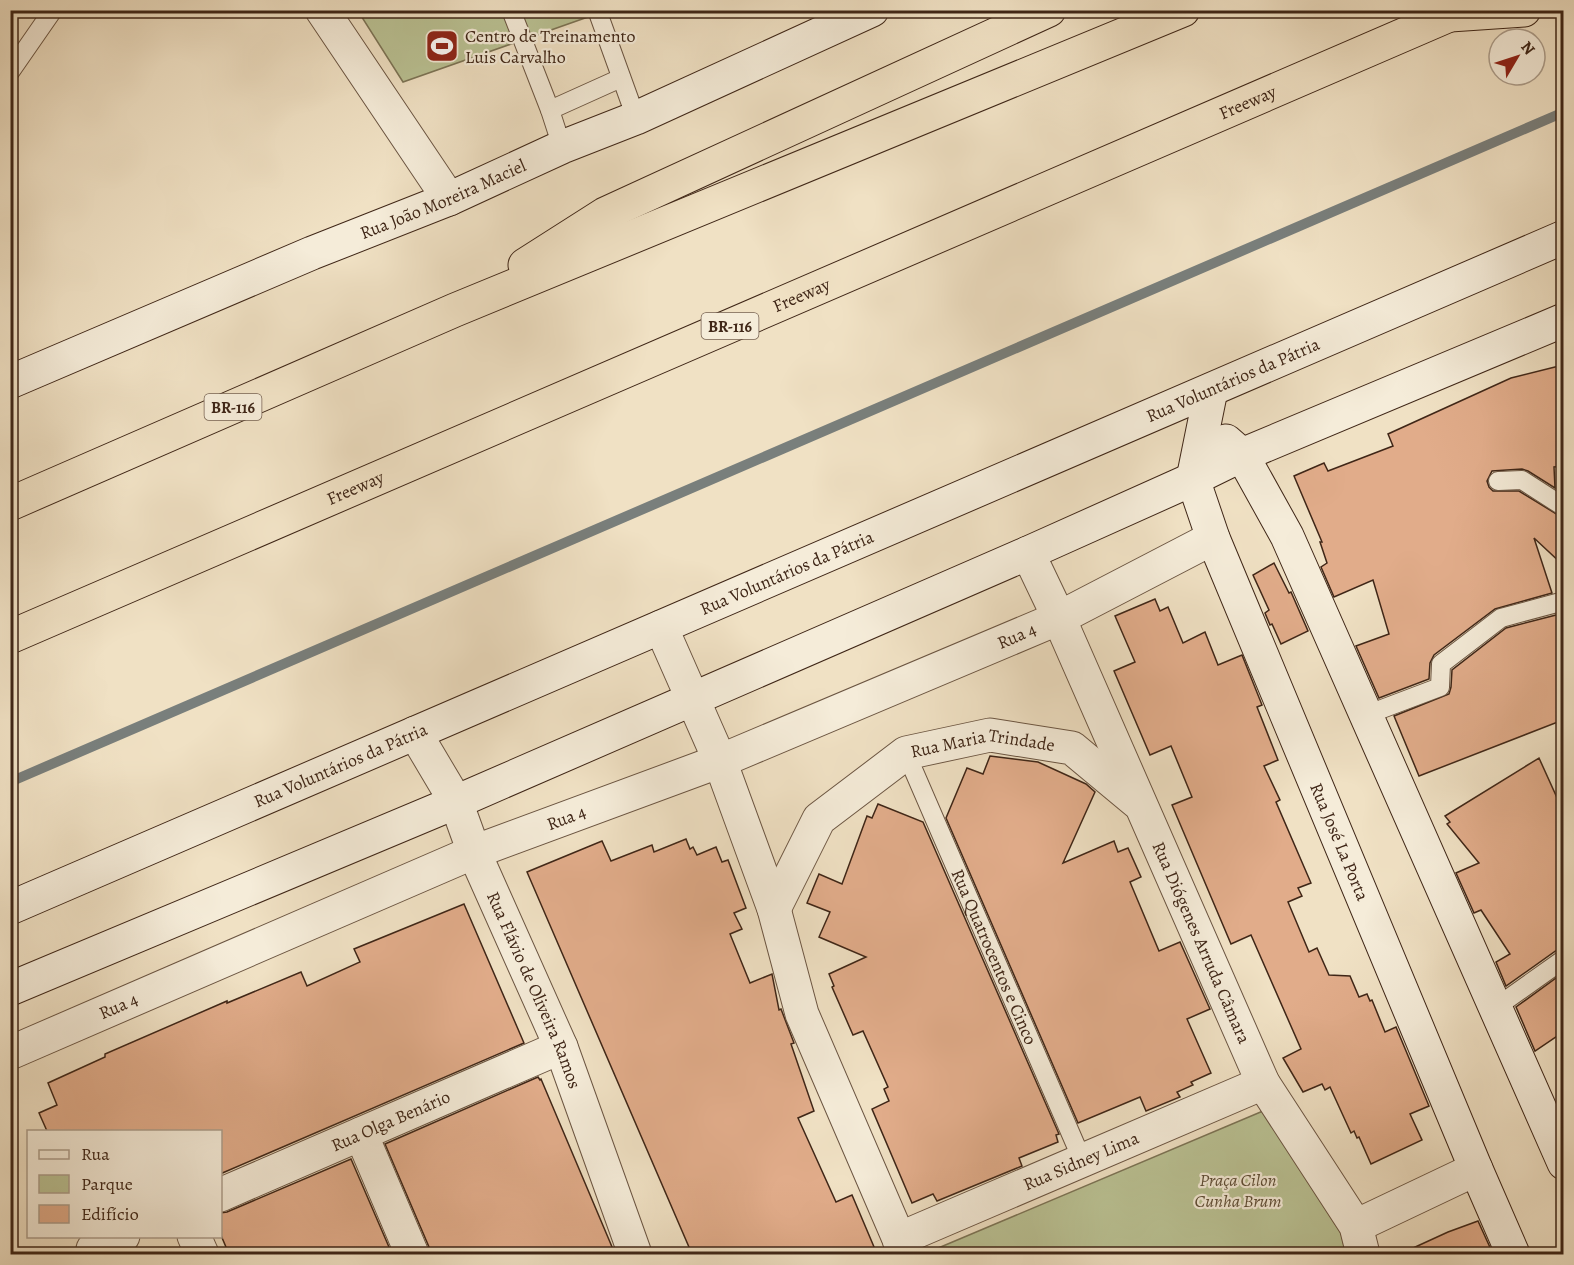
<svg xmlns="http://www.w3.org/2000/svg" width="1574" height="1265" font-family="Alegreya,serif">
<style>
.green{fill:#bac294;stroke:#7c7456;stroke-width:1.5}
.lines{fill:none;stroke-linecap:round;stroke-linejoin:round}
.stream{stroke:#797f7c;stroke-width:10}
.building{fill:#e1ac8a;stroke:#3f2617;stroke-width:1.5}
.lane-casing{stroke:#6b5542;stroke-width:20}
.street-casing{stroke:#6b5542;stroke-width:35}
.secondary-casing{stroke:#3f2617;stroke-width:35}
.highway-casing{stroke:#3f2617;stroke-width:35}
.lane{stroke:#f5ecd9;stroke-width:18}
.street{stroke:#f5ecd9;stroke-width:33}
.secondary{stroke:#f5ecd9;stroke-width:33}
.highway{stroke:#f0e1c4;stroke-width:33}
.labels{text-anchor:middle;stroke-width:4.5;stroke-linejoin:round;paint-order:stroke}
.shield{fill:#f5ecd9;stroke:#766151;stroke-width:1.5}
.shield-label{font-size:16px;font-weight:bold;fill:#3f2617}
.poi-label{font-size:18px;fill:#3f2617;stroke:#f5ecd9;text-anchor:start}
.street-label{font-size:18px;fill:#3f2617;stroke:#f5ecd9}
.park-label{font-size:18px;font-style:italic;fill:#5e4d36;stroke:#f5ecd9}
</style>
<rect width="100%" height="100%" fill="#f0e1c4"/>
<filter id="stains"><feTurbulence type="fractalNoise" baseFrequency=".00333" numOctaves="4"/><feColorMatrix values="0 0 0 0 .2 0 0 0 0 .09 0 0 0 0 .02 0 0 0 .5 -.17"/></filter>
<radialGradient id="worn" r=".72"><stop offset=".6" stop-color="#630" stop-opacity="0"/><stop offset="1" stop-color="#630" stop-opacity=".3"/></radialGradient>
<g class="green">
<path d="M358,11H605L403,82Z"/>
<path d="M1263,1111L1341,1233L1346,1254H924Z"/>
</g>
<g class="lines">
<path class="stream" d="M10,782L1564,112"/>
</g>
<g class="building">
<path d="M1563,365V466L1554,467L1555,488L1528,471L1522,469L1492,471L1487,481L1489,487L1493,491H1519L1563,518V565L1534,538L1552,593L1495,609L1434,655L1430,663L1429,679L1379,698L1356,646L1389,634L1373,580L1334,597L1321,567L1327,563L1320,542H1322L1294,476L1324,463L1328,471L1393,446L1388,434L1511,378Z"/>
<path d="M1274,563L1289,593L1291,592L1308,631L1281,644L1272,624L1270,625L1265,613L1269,610L1253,575Z"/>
<path d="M1155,599L1160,611L1168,607L1183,643L1205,632L1218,665L1242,655L1262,705L1257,707L1278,760L1264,766L1280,800L1276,802L1311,883L1298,888L1302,896L1288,902L1309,952L1317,948L1329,975L1350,976L1359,997L1367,994L1370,1001L1372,1000L1385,1032L1396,1027L1429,1106L1410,1114L1422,1140L1371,1164L1359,1137L1357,1138L1354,1131L1351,1133L1330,1087L1325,1090L1322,1084L1303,1092L1283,1058L1301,1049L1251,935L1231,944L1172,805L1192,797L1171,746L1150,755L1114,671L1135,662L1115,616Z"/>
<path d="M1560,614L1563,626V720L1419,776L1394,716L1449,694L1451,687L1452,670L1506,628Z"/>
<path d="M990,756L1038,762L1086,784L1095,792L1063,863L1114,841L1118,852L1128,848L1141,877L1130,882L1159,951L1180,942L1210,1009L1187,1019L1211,1073L1191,1082L1193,1085L1177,1092L1180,1097L1146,1111L1140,1097L1078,1123L946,818L967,768L983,774Z"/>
<path d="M1539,758L1563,811V948L1557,950L1506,986L1496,962L1510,954L1481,910L1474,913L1456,873L1479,863L1447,824L1450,822L1445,816Z"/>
<path d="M878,804L923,822L1059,1134L1056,1135L1058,1142L1019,1158L1022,1166L937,1201L933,1194L912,1203L872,1109L889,1101L884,1089L888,1087L863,1031L853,1035L832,987L834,986L829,974L866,957L819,937L830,912L807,903L819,874L842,884L867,816L872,818Z"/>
<path d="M686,839L690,849L693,847L697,855L716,847L722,862L728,860L746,908L734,913L742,929L730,934L750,983L772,974L779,1010L781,1009L794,1043L791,1044L814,1111L798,1118L836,1202L852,1195L877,1254H692L527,872L602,841L611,861L652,845L654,852Z"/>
<path d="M464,904L524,1043L220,1174V1131H47L39,1113L57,1105L48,1083L105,1057V1054L227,1001V1003L301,972L307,986L360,962L354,949Z"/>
<path d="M1563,973V1032L1535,1051L1516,1007Z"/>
<path d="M538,1077L540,1080L541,1079L615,1254H430L429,1247L385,1144Z"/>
<path d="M351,1159L392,1254H229L220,1233V1213L227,1212Z"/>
<path d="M1478,1221L1493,1254H1400L1448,1232Z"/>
</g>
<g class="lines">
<g class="lane-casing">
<g id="lane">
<path d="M511,10L550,110L562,147"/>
<path d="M597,10L636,118"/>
<path d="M10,72L53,10"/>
<path d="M550,110L621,78"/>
<path d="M1498,481L1522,480L1564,507"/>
<path d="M1366,715L1440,687L1441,664L1501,618L1564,601"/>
<path id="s1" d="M906,753L1083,1162"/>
<path d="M1495,1008L1564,959"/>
</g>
</g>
<g class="street-casing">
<g id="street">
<path d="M322,10L449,199"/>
<path id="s2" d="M1213,538L1059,618L1263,1083L1356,1226L1363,1254"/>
<path d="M661,627L720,761L774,909L802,1014L899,1239L903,1254"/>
<path id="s3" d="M415,733L456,802L474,852L561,1047L635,1254"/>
<path id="s4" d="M774,909L819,819L906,753L990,735L1072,748L1137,802"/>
<path id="s5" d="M10,1053L474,852L720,761L1059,618L1028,553"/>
<path d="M361,1134L412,1254"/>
<path id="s6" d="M220,1195L561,1047"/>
<path d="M1356,1226L1476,1169"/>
<path d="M194,1236L202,1254"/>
<path id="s7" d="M899,1239L1263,1083"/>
<path d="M93,1249L123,1236"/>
</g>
</g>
<g class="secondary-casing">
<g id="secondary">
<path id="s8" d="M10,382L312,253L449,199L562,147L636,118L872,10"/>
<path id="s9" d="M1211,390L1193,479L1213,538L1476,1169L1513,1254"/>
<path d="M1226,441L1242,455L1287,536L1564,1163"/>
<path id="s10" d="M10,908L1564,237"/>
<path d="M10,989L456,802L1028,553L1193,479L1242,455L1564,320"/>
</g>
</g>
<g class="highway-casing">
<g id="highway">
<path d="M1450,15L1524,10"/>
<path d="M525,265L605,214L1049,10"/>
<path d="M10,504L455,310L1183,10"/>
<path id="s11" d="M10,637L1461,10"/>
</g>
</g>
<use href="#lane" class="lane"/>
<use href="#street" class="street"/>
<use href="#secondary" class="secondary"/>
<use href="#highway" class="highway"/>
</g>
<defs>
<g id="stadium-square" transform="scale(1.725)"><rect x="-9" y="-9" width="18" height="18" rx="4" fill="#8f2418" stroke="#f5ecd9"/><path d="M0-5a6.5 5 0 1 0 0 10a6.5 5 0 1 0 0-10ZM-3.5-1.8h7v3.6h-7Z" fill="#fff"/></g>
</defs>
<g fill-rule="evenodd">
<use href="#stadium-square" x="442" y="46"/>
</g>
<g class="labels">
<g class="shield">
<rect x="701.5" y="313" width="57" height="26" rx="4.5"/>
<rect x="204.5" y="394" width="57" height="26" rx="4.5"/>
</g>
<g class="shield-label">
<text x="730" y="332">BR-116</text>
<text x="233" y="413">BR-116</text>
</g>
<g class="poi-label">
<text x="465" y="42">Centro de Treinamento<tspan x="465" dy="21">Luis Carvalho</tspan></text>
</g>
<g class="street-label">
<text dy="6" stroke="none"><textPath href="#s11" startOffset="1348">Freeway</textPath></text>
<text dy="6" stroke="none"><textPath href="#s8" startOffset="470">Rua João Moreira Maciel</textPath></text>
<text dy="6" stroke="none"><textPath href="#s11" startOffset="862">Freeway</textPath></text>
<text dy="6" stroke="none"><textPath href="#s10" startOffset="1332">Rua Voluntários da Pátria</textPath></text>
<text dy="6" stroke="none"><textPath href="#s11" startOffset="376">Freeway</textPath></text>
<text dy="6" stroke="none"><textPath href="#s10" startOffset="846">Rua Voluntários da Pátria</textPath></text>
<text dy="6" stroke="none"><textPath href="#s5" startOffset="1090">Rua 4</textPath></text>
<text dy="6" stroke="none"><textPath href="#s4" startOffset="288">Rua Maria Trindade</textPath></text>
<text dy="6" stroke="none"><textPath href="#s10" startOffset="360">Rua Voluntários da Pátria</textPath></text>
<text dy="6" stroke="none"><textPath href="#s5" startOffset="604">Rua 4</textPath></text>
<text dy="6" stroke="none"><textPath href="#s9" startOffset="482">Rua José La Porta</textPath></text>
<text dy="6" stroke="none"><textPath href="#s2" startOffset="528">Rua Diógenes Arruda Câmara</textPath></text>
<text dy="6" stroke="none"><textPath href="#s1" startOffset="222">Rua Quatrocentos e Cinco</textPath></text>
<text dy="6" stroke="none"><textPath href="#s3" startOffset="284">Rua Flávio de Oliveira Ramos</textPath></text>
<text dy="6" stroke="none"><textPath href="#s5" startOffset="118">Rua 4</textPath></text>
<text dy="6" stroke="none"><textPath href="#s6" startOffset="186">Rua Olga Benário</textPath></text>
<text dy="6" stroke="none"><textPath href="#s7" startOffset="198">Rua Sidney Lima</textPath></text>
</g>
<g class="park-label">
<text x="1238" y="1186">Praça Cilon<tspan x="1238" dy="21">Cunha Brum</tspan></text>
</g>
</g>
<rect width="1574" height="1265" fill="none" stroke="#f0e1c4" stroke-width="36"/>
<rect x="12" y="12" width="1550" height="1241" fill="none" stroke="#3f2617" stroke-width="3"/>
<rect x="18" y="18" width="1538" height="1229" fill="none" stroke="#3f2617" stroke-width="1.5"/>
<rect x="27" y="1130" width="195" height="108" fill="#f5ecd9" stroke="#ac9d8b" stroke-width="1.5"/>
<rect x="39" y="1150" width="30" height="9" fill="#f5ecd9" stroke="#ac9d8b" stroke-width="1.5"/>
<text x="81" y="1160" font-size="18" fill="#3f2617">Rua</text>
<rect x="39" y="1175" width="30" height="18" fill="#bac294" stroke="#ac9d8b" stroke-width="1.5"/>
<text x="81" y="1190" font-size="18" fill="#3f2617">Parque</text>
<rect x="39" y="1205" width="30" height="18" fill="#e1ac8a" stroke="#ac9d8b" stroke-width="1.5"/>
<text x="81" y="1220" font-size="18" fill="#3f2617">Edifício</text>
<g transform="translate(1517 57) rotate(51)"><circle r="28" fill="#f5ecd9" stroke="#ac9d8b" stroke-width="1.5"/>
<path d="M0-4.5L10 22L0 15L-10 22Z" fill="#8f2418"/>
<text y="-9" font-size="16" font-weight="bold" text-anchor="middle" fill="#3f2617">N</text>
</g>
<rect width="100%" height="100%" filter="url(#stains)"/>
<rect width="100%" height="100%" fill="url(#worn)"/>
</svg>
